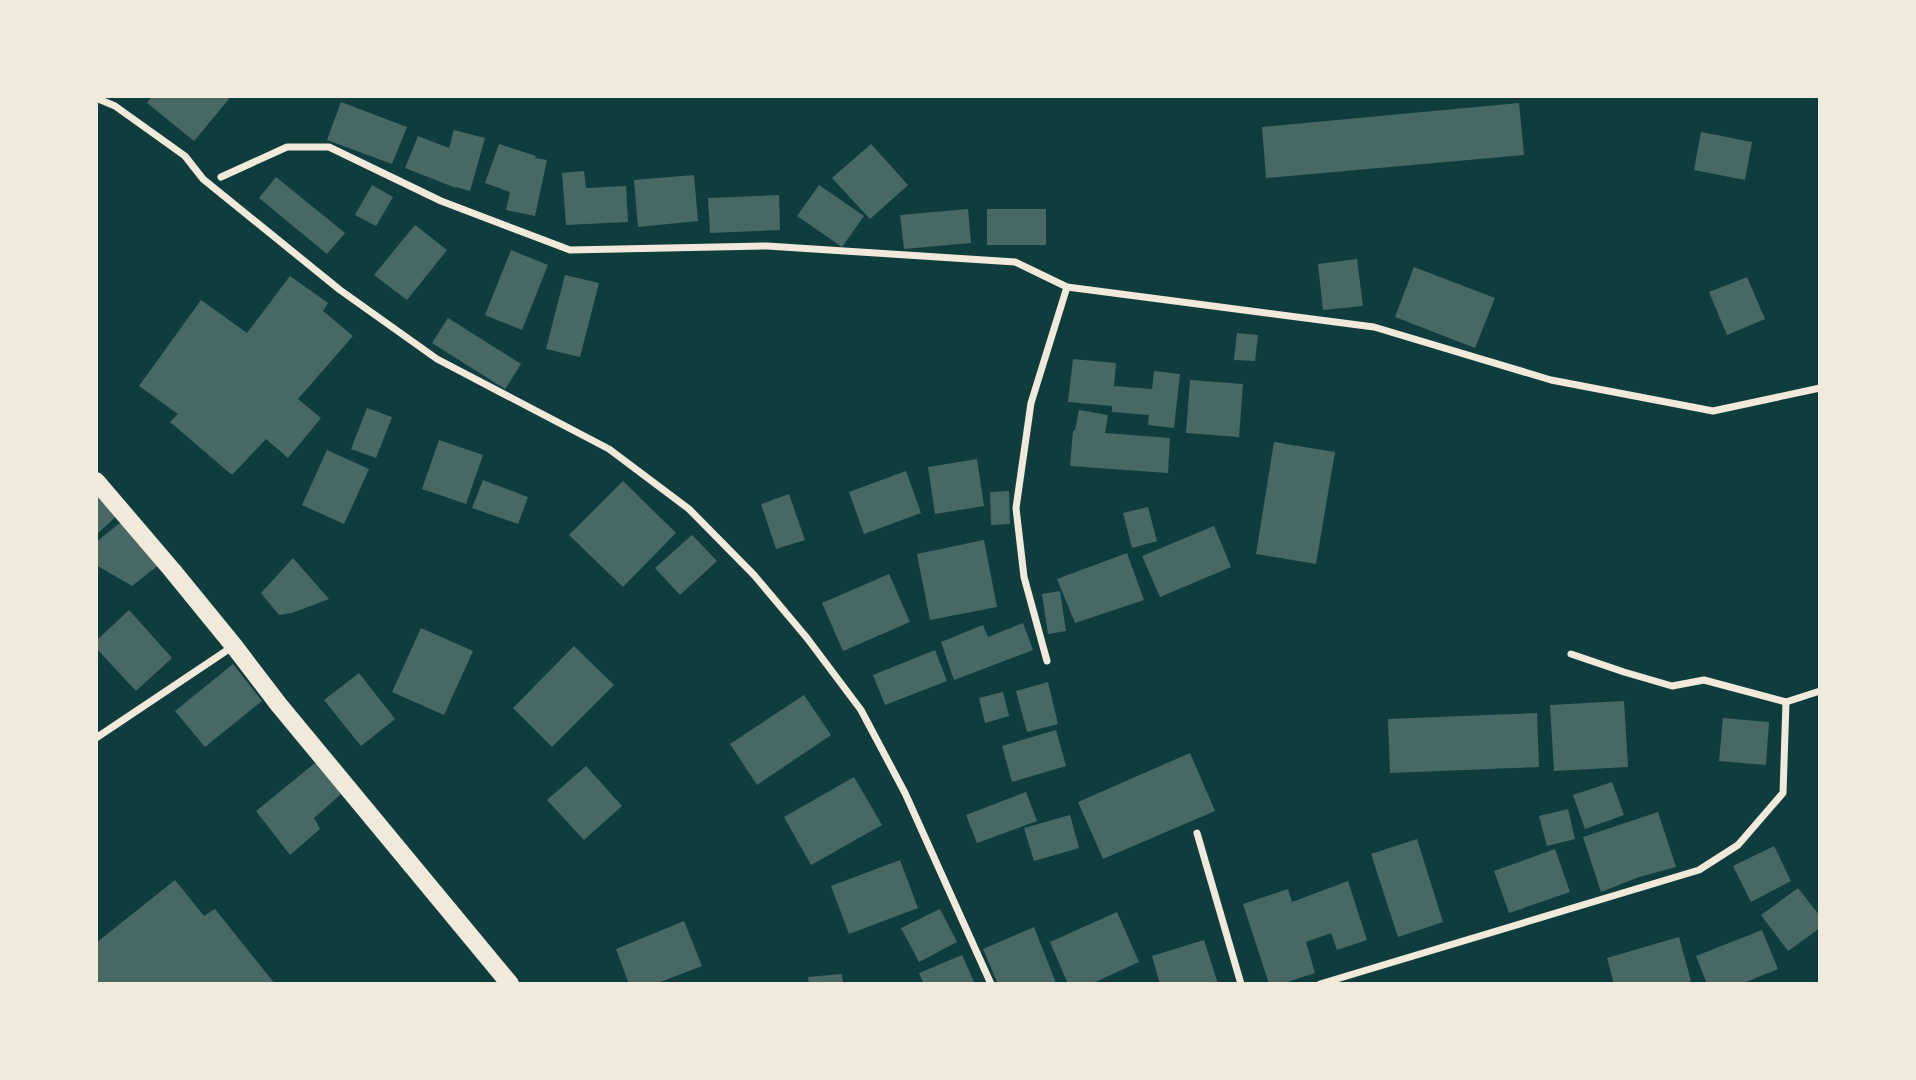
<svg xmlns="http://www.w3.org/2000/svg" width="1916" height="1080" font-family="'PT Sans Narrow',sans-serif">
<style>
.building{fill:#486865}
.lines{fill:none;stroke-linecap:round;stroke-linejoin:round}
.minor{stroke:#f1e9da;stroke-width:7}
.primary{stroke:#f1e9da;stroke-width:18}
</style>
<rect width="100%" height="100%" fill="#0f3d3e"/>
<g class="building">
<path d="M152,96H226L229,99L194,141L147,103Z"/>
<path d="M341,102L407,127L392,164L327,140Z"/>
<path d="M1519,103L1524,155L1266,178L1262,127Z"/>
<path d="M454,130L485,138L470,191L456,187V188L405,168L418,136L449,148Z"/>
<path d="M1701,132L1752,142L1745,180L1694,170Z"/>
<path d="M499,144L536,156L535,158L547,160L535,216L506,210L510,192L485,183Z"/>
<path d="M871,144L908,185L870,219L832,178Z"/>
<path d="M584,171L586,188L626,186L628,222L566,225L562,173Z"/>
<path d="M694,175L698,221L638,227L634,180Z"/>
<path d="M276,177L345,233L327,254L259,198Z"/>
<path d="M372,185L393,197L376,226L355,215Z"/>
<path d="M819,185L864,216L842,247L797,216Z"/>
<path d="M779,195L780,230L710,233L708,198Z"/>
<path d="M968,209L971,243L904,249L900,215Z"/>
<rect x="987" y="209" width="59" height="36"/>
<path d="M415,225L447,250L407,300L374,275Z"/>
<path d="M511,250L548,265L522,330L485,315Z"/>
<path d="M1357,259L1363,306L1323,310L1318,264Z"/>
<path d="M1414,267L1495,298L1475,348L1395,317Z"/>
<path d="M565,275L599,283L580,357L546,349Z"/>
<path d="M290,276L328,303L323,311L353,336L298,399L321,418L288,458L266,439L232,475L170,422L178,414L139,386L201,300L247,333Z"/>
<path d="M1747,277L1765,319L1727,335L1709,292Z"/>
<path d="M448,318L521,364L505,389L432,343Z"/>
<path d="M1237,333L1258,335L1255,361L1234,360Z"/>
<path d="M1073,359L1116,363L1114,386L1152,389L1154,371L1180,374L1174,428L1148,425L1149,415L1112,412V406L1068,402Z"/>
<path d="M1190,380L1243,384L1239,437L1186,433Z"/>
<path d="M367,408L392,417L376,458L351,449Z"/>
<path d="M1079,410L1108,415L1105,433L1170,438L1168,473L1070,466L1073,431L1075,430Z"/>
<path d="M439,440L483,455L466,504L422,489Z"/>
<path d="M1274,442L1335,452L1316,564L1256,554Z"/>
<path d="M327,450L369,469L344,524L302,505Z"/>
<path d="M977,459L984,506L935,514L928,467Z"/>
<path d="M906,471L921,513L864,534L849,492Z"/>
<path d="M483,480L528,497L518,524L472,508Z"/>
<path d="M623,481L676,533L623,587L569,535Z"/>
<path d="M1009,491L1010,524L991,525L990,492Z"/>
<path d="M96,493L122,511L96,535Z"/>
<path d="M789,494L805,540L776,549L761,504Z"/>
<path d="M1148,507L1157,541L1132,548L1123,513Z"/>
<path d="M125,519L160,564L132,586L96,565V542Z"/>
<path d="M1214,526L1231,567L1160,597L1142,556Z"/>
<path d="M692,535L717,561L680,595L655,568Z"/>
<path d="M984,540L997,607L930,620L917,554Z"/>
<path d="M1127,553L1144,600L1075,623L1057,579Z"/>
<path d="M293,558L329,599L292,613L279,615L261,593Z"/>
<path d="M889,574L910,622L843,651L822,603Z"/>
<path d="M1060,591L1066,631L1048,634L1042,594Z"/>
<path d="M129,610L172,658L136,691L96,648V641Z"/>
<path d="M1023,623L1033,650L954,680L941,642L983,625L988,637Z"/>
<path d="M421,628L473,651L444,715L392,692Z"/>
<path d="M574,646L614,685L552,747L513,708Z"/>
<path d="M935,650L947,681L885,705L873,675Z"/>
<path d="M233,664L262,701L205,747L175,711Z"/>
<path d="M359,673L395,719L361,746L324,700Z"/>
<path d="M1048,682L1058,724L1027,732L1016,691Z"/>
<path d="M1003,692L1009,716L985,723L979,698Z"/>
<path d="M804,695L831,735L757,785L730,744Z"/>
<path d="M1624,701L1628,767L1554,771L1550,705Z"/>
<path d="M1537,713L1539,767L1390,773L1388,719Z"/>
<path d="M1723,718L1769,722L1766,765L1719,761Z"/>
<path d="M1056,730L1066,766L1012,782L1002,746Z"/>
<path d="M1190,753L1215,811L1103,859L1078,802Z"/>
<path d="M315,763L342,793L314,818L320,829L290,855L256,811Z"/>
<path d="M586,766L622,806L584,840L547,800Z"/>
<path d="M854,777L882,825L811,865L784,817Z"/>
<path d="M1612,782L1624,815L1585,829L1573,795Z"/>
<path d="M1026,792L1037,821L977,843L966,815Z"/>
<path d="M1568,809L1575,839L1547,846L1539,816Z"/>
<path d="M1658,812L1676,867L1639,877L1601,892L1583,837Z"/>
<path d="M1070,815L1079,848L1034,861L1024,828Z"/>
<path d="M1417,839L1443,922L1398,937L1371,854Z"/>
<path d="M1774,846L1791,881L1751,902L1733,866Z"/>
<path d="M1555,849L1570,892L1509,913L1494,871Z"/>
<path d="M900,860L918,908L849,934L831,886Z"/>
<path d="M175,880L204,916L215,909L275,984H96V943Z"/>
<path d="M1348,881L1367,940L1337,950L1331,933L1306,942L1315,973L1281,984H1269L1243,904L1288,889L1292,902Z"/>
<path d="M1798,888L1820,916V928L1788,951L1761,915Z"/>
<path d="M940,909L957,942L919,962L901,928Z"/>
<path d="M1117,912L1139,962L1091,984H1068L1050,942Z"/>
<path d="M684,921L702,966L655,984H629L616,949Z"/>
<path d="M1034,927L1056,983L998,984L983,949Z"/>
<path d="M1762,930L1778,969L1741,984H1707L1696,956Z"/>
<path d="M1679,937L1691,981L1683,984H1614L1607,958Z"/>
<path d="M1204,940L1218,984H1160L1152,956Z"/>
<path d="M962,955L975,984H924L919,973Z"/>
<path d="M842,974L843,984H809L808,977Z"/>
</g>
<g class="lines">
<g class="minor">
<path d="M96,98L115,106L185,156L203,179L340,290L437,359L609,449L689,509L754,575L807,638L861,710L905,793L991,984"/>
<path d="M221,177L287,147H329L441,201L570,250L767,246L1015,262L1067,287L1374,327L1551,380L1713,411L1820,388"/>
<path d="M1571,654L1624,672L1672,686L1704,680L1786,702L1820,691"/>
<path d="M1047,661L1024,577L1016,508L1031,403L1067,287"/>
<path d="M96,738L232,647"/>
<path d="M1197,833L1241,984"/>
<path d="M1320,984L1699,870L1738,845L1783,793L1786,702"/>
</g>
<path class="primary" d="M96,481L172,570L234,646L279,705L510,984"/>
</g>
<rect width="1916" height="1080" fill="none" stroke="#f1e9da" stroke-width="196"/>
</svg>
